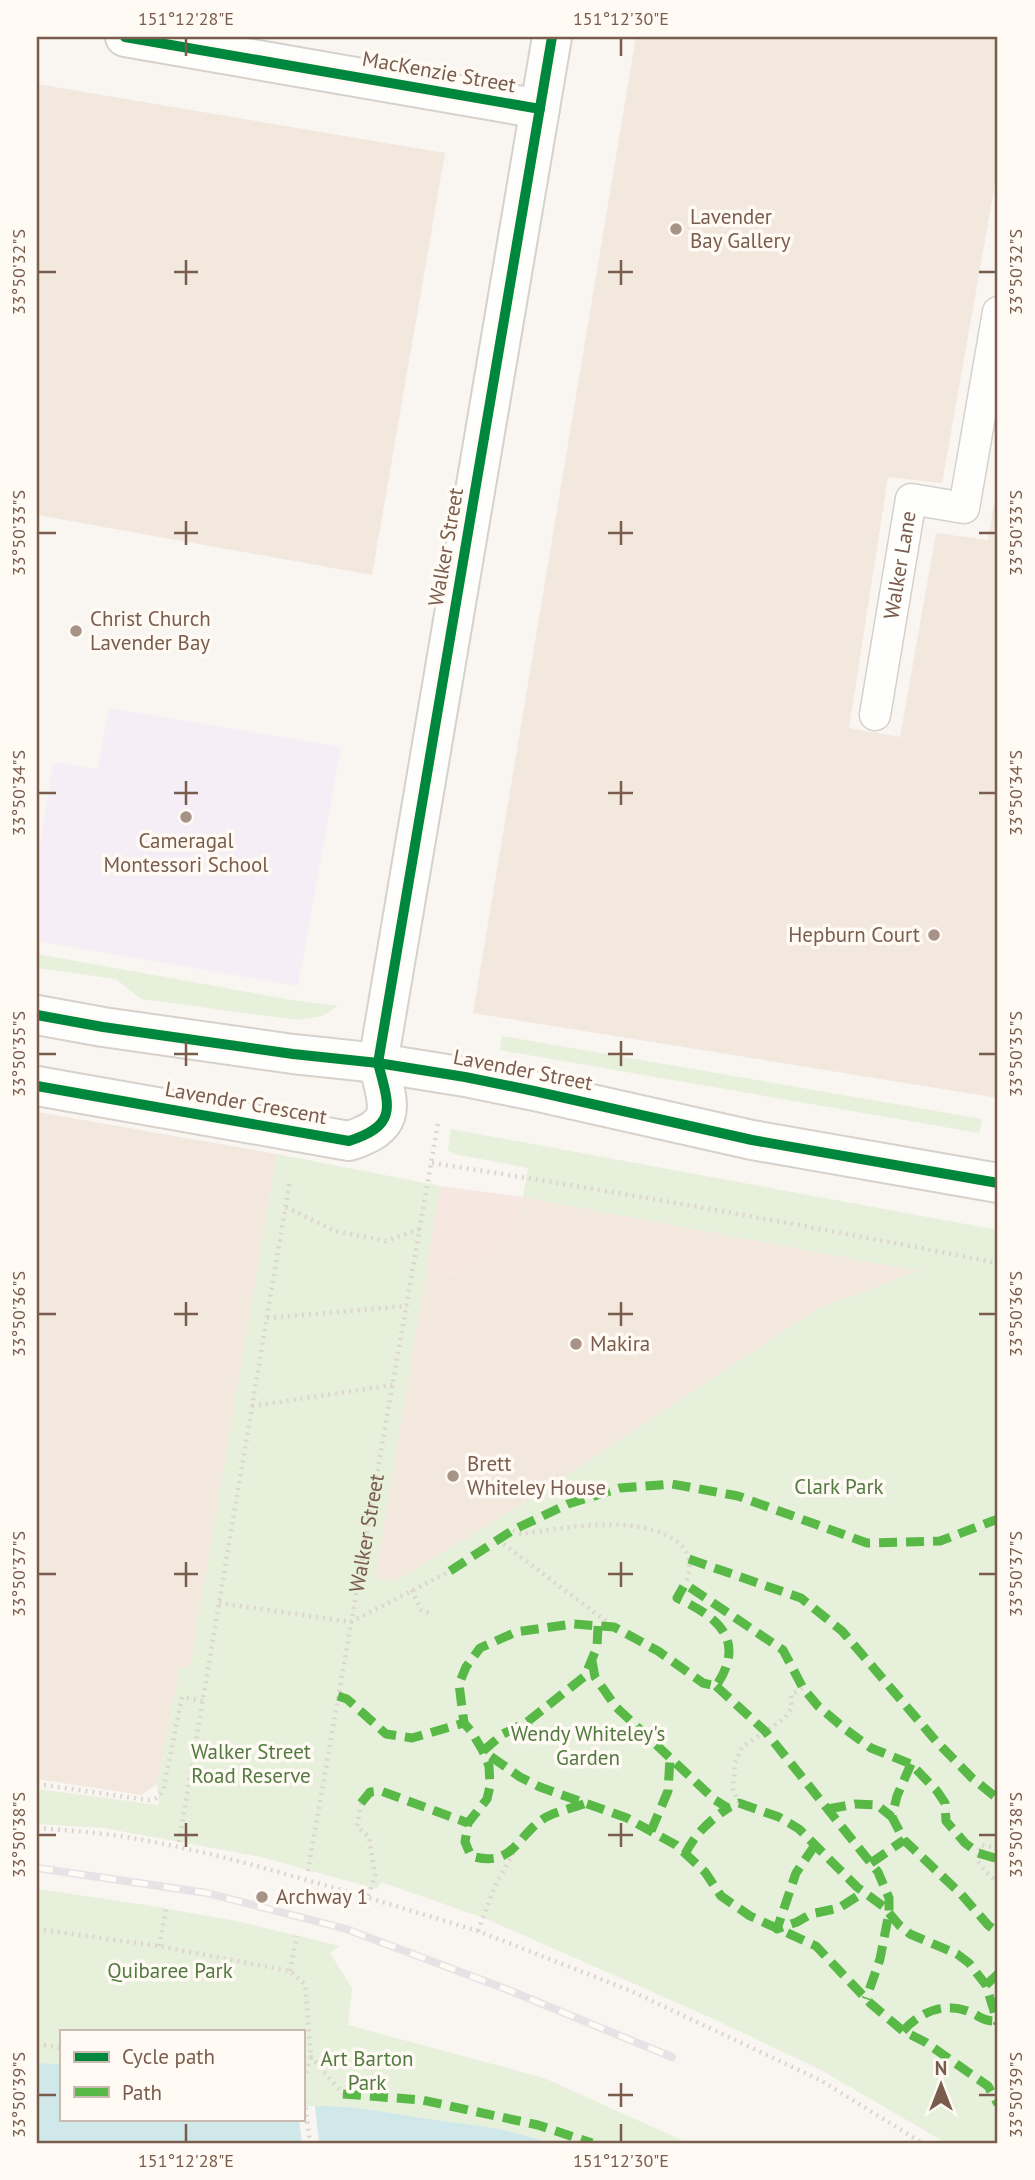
<svg xmlns="http://www.w3.org/2000/svg" width="1035" height="2180" font-family="'PT Sans',sans-serif">
<style>
.residential{fill:#f2e8de}
.commercial{fill:#f6e8e1}
.education{fill:#f6eef6}
.green{fill:#e7f0db}
.water{fill:#d0e8ea}
.pier{fill:#f9f5f0}
.lines{fill:none;stroke-linecap:round;stroke-linejoin:round}
.service-casing{stroke:#d7d1cb;stroke-width:33}
.minor-casing{stroke:#d7d1cb;stroke-width:42}
.tertiary-casing{stroke:#d7d1cb;stroke-width:42}
.path{stroke:#dcd5d0;stroke-width:4.5;stroke-dasharray:2 5;stroke-linecap:butt}
.service{stroke:#fefefd;stroke-width:30}
.minor{stroke:#fefefd;stroke-width:38}
.tertiary{stroke:#fefefd;stroke-width:38}
.rail-casing{stroke:#e6e3e7;stroke-width:8}
.rail{stroke:#fffaf3;stroke-width:5;stroke-dasharray:16;stroke-linecap:butt}
.path-bridge{stroke:#dcd5d0;stroke-width:4.5;stroke-dasharray:2 5;stroke-linecap:butt}
.quiet{stroke:#58b947;stroke-width:9;stroke-dasharray:18 9;stroke-linecap:butt}
.cycleway-casing{stroke:#fffaf3;stroke-width:15}
.cycleway{stroke:#00873e;stroke-width:10}
.ticks{fill:none;stroke:#7a5c4d;stroke-width:2.5}
.poi-dot{fill:#a69286;stroke:#fffaf3;stroke-width:2.5}
.labels{text-anchor:middle;stroke-width:7;stroke-linejoin:round;paint-order:stroke}
.street-label{font-size:21px;fill:#7a5c4d;stroke:#fffaf3}
.poi-label{font-size:21px;fill:#7a5c4d;stroke:#fffaf3;text-anchor:start}
.park-label{font-size:21px;fill:#537a41;stroke:#fffaf3}
.neatline{fill:none;stroke:#7a5c4d;stroke-width:2.5}
.ticks-label{font-size:18px;text-anchor:middle;fill:#7a5c4d}
</style>
<rect width="100%" height="100%" fill="#f9f5f0"/>
<g class="residential">
<path d="M636,37H998V167L942,483L888,477L849,728L900,737L936,533L988,540L998,479V1098L473,1013Z"/>
<path d="M37,84L445,153L372,575L37,515Z"/>
<path d="M37,1112L277,1154L190,1668H180L157,1784L141,1795L37,1779Z"/>
<path d="M523,1197L920,1271L818,1309L535,1496L395,1582L375,1577L425,1271L457,1275L517,1226Z"/>
</g>
<path class="commercial" d="M440,1186L523,1197L517,1226L496,1251L457,1275L425,1271Z"/>
<path class="education" d="M109,708L341,747L298,986L37,941V865L53,762L98,769Z"/>
<g class="green">
<path d="M37,954L297,1001L338,1006L322,1016L298,1020L141,999L116,979L37,968Z"/>
<path d="M502,1036L982,1119L979,1133L500,1050Z"/>
<path d="M451,1129L998,1230V2143H946L821,2070L716,2020L484,1918L381,1882L377,1889L261,1857L104,1828L37,1824V1789L159,1805L157,1784L180,1668H190L277,1154L440,1186L375,1577L395,1582L535,1496L817,1309L919,1271L523,1197L528,1168L454,1154L448,1150Z"/>
<path d="M37,1889L146,1905L236,1921L340,1946L330,1953L352,1988L348,2025L544,2078L688,2143H549C510,2128 464,2124 422,2118C383,2112 342,2103 303,2107V2031H61V2064L37,2063Z"/>
</g>
<path class="water" d="M37,2063L61,2064V2119H303V2107C342,2103 383,2112 422,2118C464,2124 510,2128 549,2143H37Z"/>
<path class="pier" d="M315,2106L319,2143H302L299,2119H303V2107Z"/>
<g class="lines">
<g class="service-casing">
<g id="service">
<path id="s2" d="M875,715L911,499L964,508L998,312"/>
</g>
</g>
<g class="minor-casing">
<g id="minor">
<path d="M125,37L540,109"/>
<path d="M37,1086L349,1141C399,1125 389,1106 378,1063L552,37"/>
</g>
</g>
<g class="tertiary-casing">
<path id="tertiary" d="M37,1015L103,1027L293,1054L378,1063L465,1077L534,1091L752,1140L998,1183"/>
</g>
<g class="path">
<path d="M432,1163C621,1192 810,1226 998,1263"/>
<path d="M286,1207L335,1231L386,1241L420,1229"/>
<path d="M267,1318L407,1306"/>
<path d="M252,1406L393,1385"/>
<path d="M513,1530L521,1534C566,1528 642,1512 680,1544C692,1555 691,1570 685,1584"/>
<path d="M498,1540L614,1627"/>
<path d="M412,1590L421,1610L429,1613"/>
<path d="M219,1603L351,1622L450,1571"/>
<path d="M37,1784L148,1800L156,1798L163,1791L182,1697L203,1701"/>
<path d="M361,1803L357,1826L369,1837L375,1875L368,1897"/>
<path d="M739,1803L733,1790L735,1763L742,1747L785,1718L792,1707L791,1695L803,1688"/>
<path d="M179,1842L290,1180"/>
<path d="M998,1848L981,1845L977,1860L985,1871L998,1883"/>
<path id="s1" d="M308,1871L438,1123"/>
<path d="M356,1894L478,1931L631,1991L822,2081L922,2143"/>
<path d="M37,1929L159,1946L290,1971L305,1984L311,2057L303,2080"/>
<path d="M478,1931L495,1886L517,1846"/>
<path d="M159,1946L166,1909"/>
<path d="M290,1971L297,1936"/>
<path d="M37,2044L61,2048"/>
<path d="M303,2057H311L343,2094"/>
<path d="M303,2087L310,2143"/>
</g>
<use href="#service" class="service"/>
<use href="#minor" class="minor"/>
<use href="#tertiary" class="tertiary"/>
<g class="rail-casing">
<path id="rail" d="M37,1868L207,1893L346,1929L506,1989L672,2057"/>
</g>
<use href="#rail" class="rail"/>
<path class="path-bridge" d="M37,1828C76,1831 115,1834 154,1842C222,1855 289,1875 356,1894"/>
<g class="quiet">
<path d="M689,1559L801,1598L842,1631L936,1741L972,1778L998,1799"/>
<path d="M450,1571L513,1530L568,1504L620,1488L672,1484L738,1496L867,1543L940,1541L998,1519"/>
<path d="M598,1626L597,1647L585,1676L527,1722L503,1734L483,1751L520,1777L540,1787L627,1818L676,1845L705,1872L721,1896L750,1916L816,1946L870,2003L903,2031L925,2042L988,2086L998,2104"/>
<path d="M592,1661L595,1677L616,1707L715,1800L728,1808L739,1803L779,1817L799,1829L857,1887L884,1907L900,1926L910,1934L957,1954L969,1963L986,1985"/>
<path d="M716,1686L765,1731L878,1872L889,1898V1913L880,1959L866,1999"/>
<path d="M338,1696L347,1699L386,1734L412,1738L464,1723"/>
<path d="M911,1764L897,1796L892,1817L904,1840L961,1894L988,1925L998,1933"/>
<path d="M361,1803L370,1792L381,1791L468,1823"/>
<path d="M584,1804C572,1808 554,1812 543,1819C515,1838 513,1868 471,1856L465,1842L468,1823L487,1799L490,1786L489,1766L483,1751L471,1731L464,1723L459,1684L466,1667L480,1648L516,1632L573,1624L614,1627L658,1651L703,1683L716,1686C747,1640 718,1617 677,1598L685,1584L783,1650L803,1688L818,1706L845,1729L871,1748L911,1764L937,1791L945,1803L946,1821L965,1843L978,1853L998,1859"/>
<path d="M828,1809L855,1804L877,1805L892,1817"/>
<path d="M651,1831L668,1791L670,1758"/>
<path d="M815,1845L796,1873L777,1929L797,1922L811,1914L839,1908L864,1892"/>
<path d="M685,1854C696,1833 709,1821 728,1808"/>
<path d="M871,1863L904,1840"/>
<path d="M998,1974L986,1985L998,2024"/>
<path d="M903,2031C920,2012 944,2001 970,2012C982,2017 981,2021 996,2021"/>
<path d="M343,2094L422,2100L538,2125L592,2143"/>
</g>
<g class="cycleway-casing">
<g id="cycleway">
<path d="M125,37L540,109"/>
<path d="M37,1015L103,1027L293,1054L378,1063L465,1077L534,1091L752,1140L998,1183"/>
<path d="M37,1086L349,1141C399,1125 389,1106 378,1063L552,37"/>
</g>
</g>
<use href="#cycleway" class="cycleway"/>
</g>
<path class="ticks" d="M186,38V56M621,38V56M186,260V285M621,260V285M38,272H56M174,272H198M608,272H633M979,272H996M186,521V545M621,521V545M38,533H56M174,533H198M608,533H633M979,533H996M186,781V805M621,781V805M38,793H56M174,793H198M608,793H633M979,793H996M186,1041V1066M621,1041V1066M38,1054H56M174,1054H198M608,1054H633M979,1054H996M186,1302V1326M621,1302V1326M38,1314H56M174,1314H198M608,1314H633M979,1314H996M186,1562V1587M621,1562V1587M38,1574H56M174,1574H198M608,1574H633M979,1574H996M186,1823V1847M621,1823V1847M38,1835H56M174,1835H198M608,1835H633M979,1835H996M621,2083V2107M38,2095H56M608,2095H633M979,2095H996M186,2124V2142M621,2124V2142"/>
<g class="poi-dot">
<circle cx="676" cy="229" r="7"/>
<circle cx="76" cy="631" r="7"/>
<circle cx="186" cy="817" r="7"/>
<circle cx="934" cy="935" r="7"/>
<circle cx="576" cy="1344" r="7"/>
<circle cx="453" cy="1476" r="7"/>
<circle cx="262" cy="1897" r="7"/>
</g>
<g class="labels">
<g class="street-label">
<text transform="translate(439 72) rotate(10)" y="7">MacKenzie Street</text>
<text transform="translate(446 547) rotate(-80)" y="7">Walker Street</text>
<text dy="7" stroke="none"><textPath href="#s2" startOffset="152">Walker Lane</textPath></text>
<text transform="translate(523 1070) rotate(11)" y="7">Lavender Street</text>
<text transform="translate(246 1103) rotate(10)" y="7">Lavender Crescent</text>
<text dy="7" stroke="none"><textPath href="#s1" startOffset="343">Walker Street</textPath></text>
</g>
<g class="poi-label">
<text x="690" y="224">Lavender<tspan x="690" dy="24">Bay Gallery</tspan></text>
<text x="90" y="626">Christ Church<tspan x="90" dy="24">Lavender Bay</tspan></text>
<text x="186" y="848" text-anchor="middle">Cameragal<tspan x="186" dy="24">Montessori School</tspan></text>
<text x="920" y="942" text-anchor="end">Hepburn Court</text>
<text x="590" y="1351">Makira</text>
<text x="467" y="1471">Brett<tspan x="467" dy="24">Whiteley House</tspan></text>
<text x="276" y="1904">Archway 1</text>
</g>
<g class="park-label">
<text x="839" y="1494">Clark Park</text>
<text x="588" y="1741">Wendy Whiteley's<tspan x="588" dy="24">Garden</tspan></text>
<text x="251" y="1759">Walker Street<tspan x="251" dy="24">Road Reserve</tspan></text>
<text x="170" y="1978">Quibaree Park</text>
<text x="367" y="2066">Art Barton<tspan x="367" dy="24">Park</tspan></text>
</g>
</g>
<rect width="1035" height="2180" fill="none" stroke="#fffaf3" stroke-width="77"/>
<rect x="60" y="2030" width="245" height="91" fill="#fffaf3" stroke="#cabbb1" stroke-width="2"/>
<rect x="74" y="2052" width="35" height="10" fill="#00873e" stroke="#cabbb1" stroke-width="2"/>
<text x="122" y="2064" font-size="21" fill="#7a5c4d">Cycle path</text>
<rect x="74" y="2087" width="35" height="10" fill="#58b947" stroke="#cabbb1" stroke-width="2"/>
<text x="122" y="2100" font-size="21" fill="#7a5c4d">Path</text>
<g transform="translate(941 2085)" stroke="#fffaf3" stroke-width="5" paint-order="stroke">
<path d="M0-5L12 26L0 18L-12 26Z" fill="#7a5c4d"/>
<text y="-10" font-size="19" font-weight="bold" text-anchor="middle" fill="#7a5c4d">N</text>
</g>
<rect x="38" y="38" width="958" height="2104" class="neatline"/>
<g class="ticks-label">
<text x="186" y="25">151°12'28"E</text>
<text x="621" y="25">151°12'30"E</text>
<text transform="translate(19 272) rotate(-90)" y="6">33°50'32"S</text>
<text transform="translate(1016 272) rotate(-90)" y="6">33°50'32"S</text>
<text transform="translate(19 533) rotate(-90)" y="6">33°50'33"S</text>
<text transform="translate(1016 533) rotate(-90)" y="6">33°50'33"S</text>
<text transform="translate(19 793) rotate(-90)" y="6">33°50'34"S</text>
<text transform="translate(1016 793) rotate(-90)" y="6">33°50'34"S</text>
<text transform="translate(19 1054) rotate(-90)" y="6">33°50'35"S</text>
<text transform="translate(1016 1054) rotate(-90)" y="6">33°50'35"S</text>
<text transform="translate(19 1314) rotate(-90)" y="6">33°50'36"S</text>
<text transform="translate(1016 1314) rotate(-90)" y="6">33°50'36"S</text>
<text transform="translate(19 1574) rotate(-90)" y="6">33°50'37"S</text>
<text transform="translate(1016 1574) rotate(-90)" y="6">33°50'37"S</text>
<text transform="translate(19 1835) rotate(-90)" y="6">33°50'38"S</text>
<text transform="translate(1016 1835) rotate(-90)" y="6">33°50'38"S</text>
<text transform="translate(19 2095) rotate(-90)" y="6">33°50'39"S</text>
<text transform="translate(1016 2095) rotate(-90)" y="6">33°50'39"S</text>
<text x="186" y="2167">151°12'28"E</text>
<text x="621" y="2167">151°12'30"E</text>
</g>
</svg>
